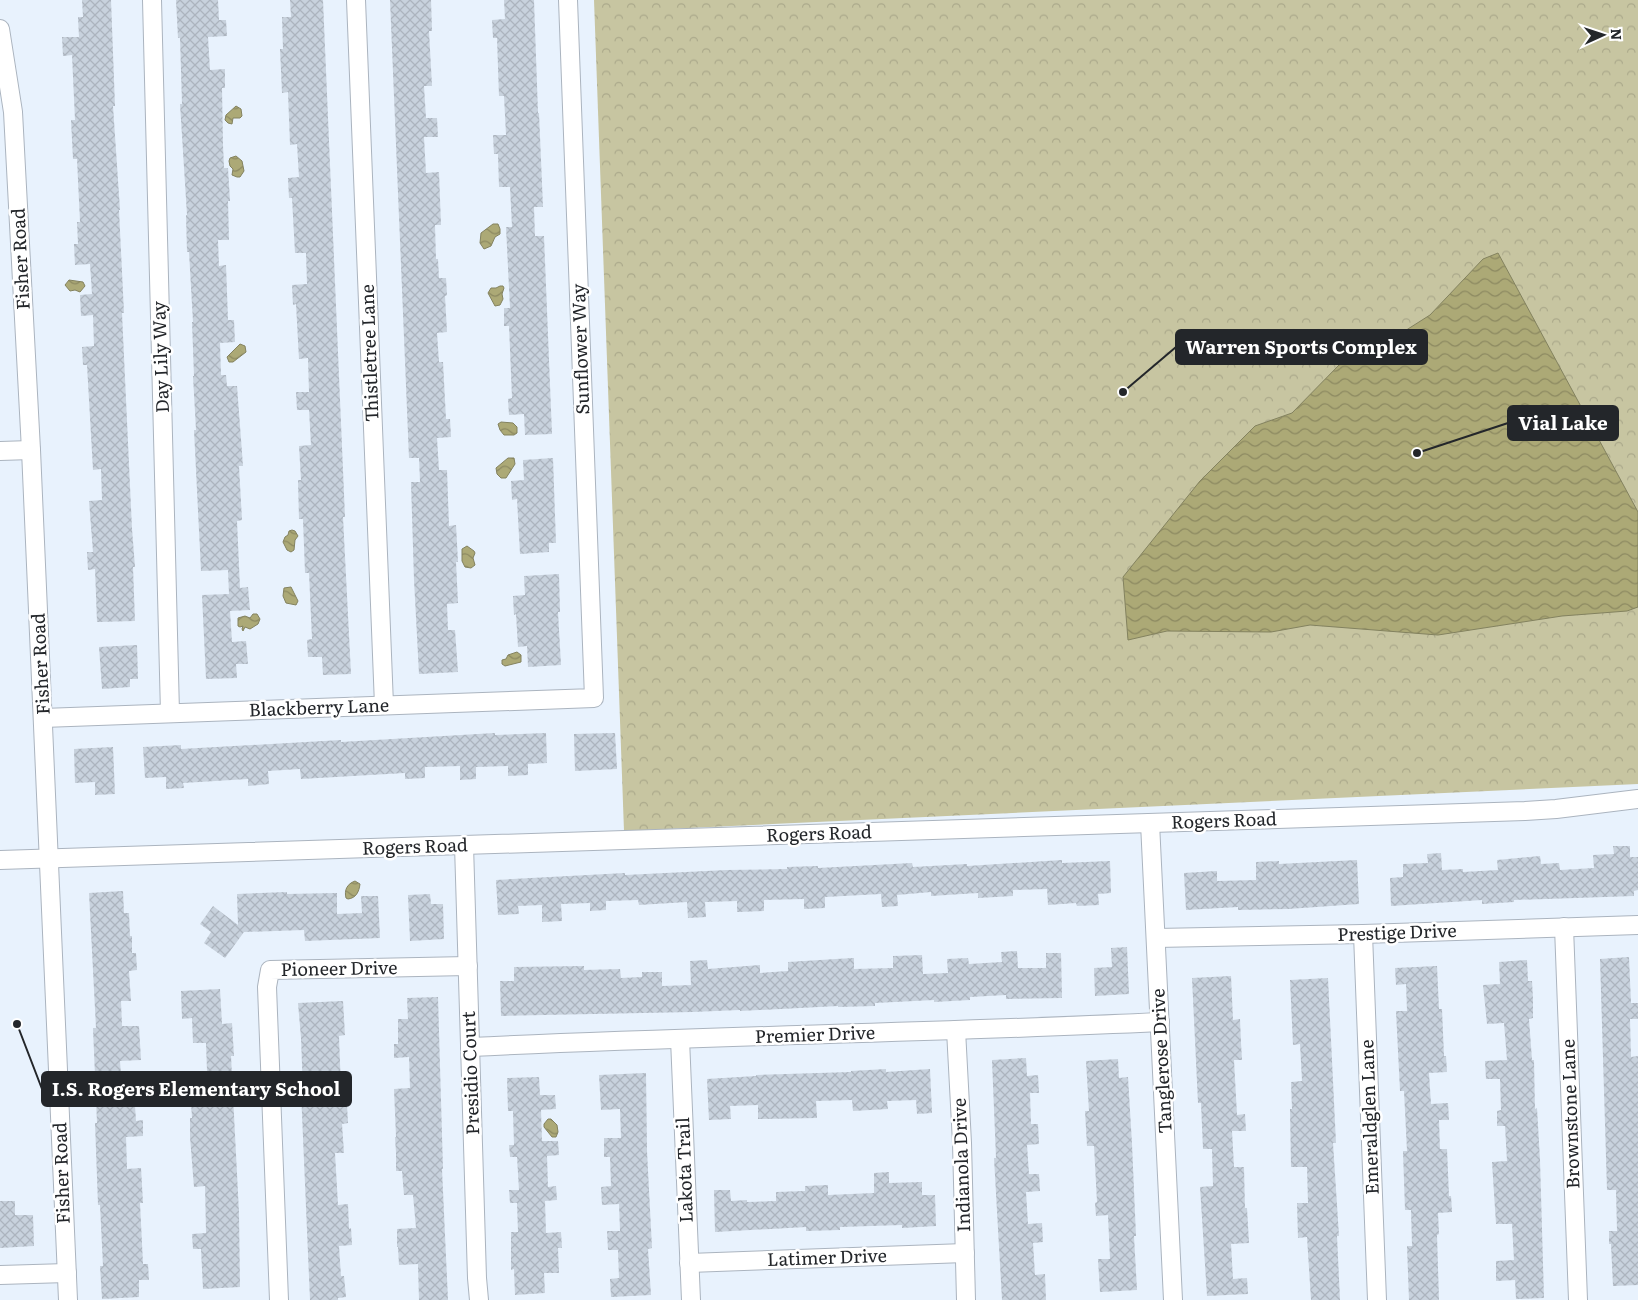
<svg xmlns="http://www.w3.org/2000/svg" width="1638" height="1300" font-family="Literata,serif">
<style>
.park{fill:url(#park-crowns)}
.water{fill:url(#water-waves);stroke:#83825f}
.building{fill:url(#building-cross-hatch)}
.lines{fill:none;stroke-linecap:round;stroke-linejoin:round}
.minor-casing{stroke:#abb4bf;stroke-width:20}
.minor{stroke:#fff;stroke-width:18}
.labels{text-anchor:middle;stroke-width:5;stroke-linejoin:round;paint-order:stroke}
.street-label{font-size:18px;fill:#23262a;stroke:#fff}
.leader{fill:none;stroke:#23262a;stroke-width:2}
.callout-dot{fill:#23262a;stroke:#fff;stroke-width:2}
.callout{fill:#23262a;stroke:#23262a;stroke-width:2}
.callout-label{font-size:19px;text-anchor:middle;font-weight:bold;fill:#fff}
</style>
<defs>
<pattern id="park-crowns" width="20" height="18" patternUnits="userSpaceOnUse" patternTransform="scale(1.25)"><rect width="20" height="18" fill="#c7c5a1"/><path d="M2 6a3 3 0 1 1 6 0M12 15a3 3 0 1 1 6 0" fill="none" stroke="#aba98b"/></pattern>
<pattern id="water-waves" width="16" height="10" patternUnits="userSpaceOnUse" patternTransform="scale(1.25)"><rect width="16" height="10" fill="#aca976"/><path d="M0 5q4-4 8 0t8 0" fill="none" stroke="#8c8961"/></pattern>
<pattern id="building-cross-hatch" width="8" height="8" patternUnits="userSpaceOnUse" patternTransform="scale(1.25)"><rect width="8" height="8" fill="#c8d2dd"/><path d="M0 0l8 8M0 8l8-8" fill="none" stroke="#acb4be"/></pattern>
</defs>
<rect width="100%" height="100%" fill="#e8f2fd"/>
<path class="park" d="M594,0H1638V784L624,831Z"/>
<g class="water">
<path d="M236,106L241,109L242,116L240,118H233L232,124L228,123L225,120L226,115Z"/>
<path d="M236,156L242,161L244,171L240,177H237L232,175L233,169L230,166L229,161L230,158Z"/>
<path d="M493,224H498L500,229V234L495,237L491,246L484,249L480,243L481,233Z"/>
<path d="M1498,253L1638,512V607L1627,611L1562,616L1438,635L1310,625L1271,632L1167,631L1128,640L1123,577L1200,481L1255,426L1292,413L1339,365L1400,334L1430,315L1483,259Z"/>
<path d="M69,280L83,282L85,286L80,292L75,290L70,291L65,285Z"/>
<path d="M500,286H503L504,288L502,294L503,299L500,305L495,306L488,293L491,288H496Z"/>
<path d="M240,344L245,346L246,352L233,362H229L227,357Z"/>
<path d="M501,422L513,423L517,427V433L514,435H504L500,430L498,424Z"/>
<path d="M508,458H514L515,464L506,478H501L497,474L496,468Z"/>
<path d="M292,530L295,531L298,536L295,540L294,550L291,552L287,550L283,542L285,537L288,535L289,531Z"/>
<path d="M467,546L474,551L475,553L473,558L475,565L471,568L465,567L462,561V549Z"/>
<path d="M291,587L298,601L296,605L286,603L283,596L284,588Z"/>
<path d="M253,614H257L260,619L258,624L250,629L245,627L243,631L242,629L243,626L240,627L238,626V618L245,616L250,618Z"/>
<path d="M517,652L521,655V662L505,666L502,664V660L506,659L508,655Z"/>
<path d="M355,881L360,884C359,892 356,898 348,899L346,898C344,890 347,884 355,881Z"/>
<path d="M548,1119H551L557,1125L558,1132L556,1137H552L544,1127V1124Z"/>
</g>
<g class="building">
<path d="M82,0H111L115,106H113L120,210H119L124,313H122L132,529L135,567H133L135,621L97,622L95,569L88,570L87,552H93L89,501L102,500L101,469L93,470L87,365H83L82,347L94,346L93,315L81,316L80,295L92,294L90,264L75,265L74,244H78L77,222H80L77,159H73L71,120H75L72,55L63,56L62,37H79L78,17H83Z"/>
<path d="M176,0H218L219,20H226L227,36L208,37L210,70L225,69V88H222L223,145L224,168H228L230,201H228L229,240H218L219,266L226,265L228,320H234L235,342L220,343L221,375H226L227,386H237L243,466H239L242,520L237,521L240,588L248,587L250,610L230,611L232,642L246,641L248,664H236L237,678L206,679L202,595L229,594L228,570L201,571L194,430H196L193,376H194L192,322H193L189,252H187L186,215H187L180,104H182L180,38H178Z"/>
<path d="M290,0H323L345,517H343L351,674L323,675L322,657H308L307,640L312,639L309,573H305L303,519H299L298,480H301L299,446L311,445L309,410H297L296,392H309L308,358L299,359L296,304L293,305L292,285L307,284L306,253H295L292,198H289L288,178L299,177L297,144L290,145L288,92L282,93L280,49H283L282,17H291Z"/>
<path d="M390,0H431L432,31H429L432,86H424L426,118H437L438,137H424L426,173L439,172L441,225H435L436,259H438L439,278H446L447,295L445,296L447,332L437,333L439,362H443L446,419H450L451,437L437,438L439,470H447L449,526L456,525L458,562H456L458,603L447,604L448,630H455L458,672L419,674L414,580L411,482H420L419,458H409Z"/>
<path d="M504,0H534L538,113H539L543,207H534L535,236H544L552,434L525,435L524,414L509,415L508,399L512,398L509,326H504V308H510L506,227H512L510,187H499L498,154H494L493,135H506L504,96H499L497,38H493L492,20L505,19Z"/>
<path d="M553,458L556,543H549V552L520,554L517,499L512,500L511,481L524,480L523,460Z"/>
<path d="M559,574L560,612H558L561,665L528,667L527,646L518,647L516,614L514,615L513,596L525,595L524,576Z"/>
<path d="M137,645L138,679H130V687L102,689L99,647Z"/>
<path d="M495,733V735L546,733L547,763L528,764V775L508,776V766L476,767V779L460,780V766L425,767V778L405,779V773L301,779L300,769L268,771L269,784L248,786V779L183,783L184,788L166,789V777L145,778L143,747L181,745V749L341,740V742Z"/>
<path d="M615,733L617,769L575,771L574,734Z"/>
<path d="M113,747L115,794L95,795V782L75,783L74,749Z"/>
<path d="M1613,846H1630V857H1638V890L1634,891V896L1514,900V902L1482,904V900L1391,906L1390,878L1403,877V864L1428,863L1427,854L1441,853L1442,870L1463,869V872L1498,870L1497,860L1540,856L1541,864L1559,863L1560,870L1594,868L1593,855L1614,854Z"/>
<path d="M1062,860V863L1110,861L1111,893L1098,894L1099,905L1077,906L1076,903L1048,905L1047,889L1013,890V896L978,898V893L931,896V892L897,895L898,906L882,907L881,894L825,897V908L804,909V899L764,900V911L737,912V901L705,902L706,917L688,918L687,902L639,905L638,900L606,901V910L590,911V903L561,904L562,921L542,922V905L518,906L519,914L498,915L496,880L625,873V875L727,870L787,869V867L818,866V868L912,863L913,867L967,864V866Z"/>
<path d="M1357,860L1359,904L1288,909L1238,910V907L1186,910L1184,873L1217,871V881L1256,880V862L1279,861V864Z"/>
<path d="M123,891L124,913H129L130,936H132V953H136L137,970L129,971L131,1001H121L122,1026H139L141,1060L120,1061L122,1091L134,1090L136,1121L143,1120V1136L126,1137L127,1169L141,1168L143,1203H140L143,1264H148L149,1280H139V1297L102,1299L100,1266H103L100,1205H98L95,1123H97L93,1028H96L89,893Z"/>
<path d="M287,892V894L337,893V914L362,913L361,896H378L380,938L305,941L304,930L244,932L225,958L204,943L211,932L200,924L213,906L238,925L237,894Z"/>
<path d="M430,894L431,904H443L444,939L410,941L408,895Z"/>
<path d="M1127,947L1129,994L1095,996L1094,968L1112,967L1111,948Z"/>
<path d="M1017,951L1018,968H1046V953H1061L1062,998L1006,999V995L970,997V1000L934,1002V1000L875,1003V1006L838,1007V1006L740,1011V1010L692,1012L501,1016L500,981H514V967L584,966V970L620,969L621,978L642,977V972H662V986L691,985L690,961L707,960L708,969L760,965V973L788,971V962L836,959L854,958V969L893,968V956L922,955L923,974L948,973L947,959L968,958L969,964L1002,962L1001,952Z"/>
<path d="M1629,957L1631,1003H1638V1019H1630L1631,1057L1638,1056V1285L1613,1286L1611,1244H1609V1231H1617L1616,1190H1607L1600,959Z"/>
<path d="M1527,960L1528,981H1532L1533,999V1018L1529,1019L1532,1060H1534L1535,1109L1537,1108L1540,1160L1544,1298L1516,1299L1515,1280L1496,1281V1261L1514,1260L1512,1224H1496L1492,1162L1507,1161L1505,1126H1497V1111L1501,1110L1500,1079H1486L1485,1061L1507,1060L1504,1023L1487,1024L1483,985L1500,984L1499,962Z"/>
<path d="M1437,966L1439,1009H1442L1444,1056H1446L1447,1072L1429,1073L1431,1104L1448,1103L1449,1120H1439L1440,1149H1447L1449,1196H1451L1452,1212L1438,1213L1439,1234L1437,1235L1439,1300H1409L1407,1246H1412L1411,1210H1405L1403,1151H1407L1404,1091H1400L1396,1011H1407L1406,984L1396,985L1395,968Z"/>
<path d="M1231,976L1233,1020L1240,1019L1241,1043L1242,1060H1234L1237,1115L1245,1114L1246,1131H1232L1234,1167H1244L1245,1208H1247L1249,1243L1231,1244L1233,1279L1247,1278L1248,1294L1207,1296L1200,1187L1213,1186L1212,1149H1203L1201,1103H1198L1192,978Z"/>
<path d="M1328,978L1336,1143H1333L1339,1236H1337L1340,1300H1311L1307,1237L1298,1238L1297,1203H1308L1307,1167H1291L1290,1109H1292L1291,1082L1302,1081L1300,1044L1293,1045L1290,980Z"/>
<path d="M220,989L222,1024L232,1023L234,1056H231L239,1213L240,1287L203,1289L201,1249H193L192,1234L206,1233L205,1186L194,1187L190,1137V1118H192L189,1072L207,1071L206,1043H193L192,1018L182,1019L181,991Z"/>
<path d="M438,997L443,1169H442L448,1300H419L418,1264L399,1265L398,1247H397V1229L416,1228L413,1195H404L402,1171H396V1153L395,1137H396L394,1089L410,1088L409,1057L394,1058V1044H398V1019H408L407,998Z"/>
<path d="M343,1001L345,1035L339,1036L341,1089H350L351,1105H347L348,1123L342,1124L344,1153H335L338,1205L348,1204L349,1229L351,1228L352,1245L339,1246L341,1276H344L346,1297L338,1298V1300H310L301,1091H303L301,1038L298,1003Z"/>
<path d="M1026,1058L1027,1076L1038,1075L1039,1093H1030L1031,1124H1038L1039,1144L1027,1145L1029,1174H1039L1040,1191L1026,1192L1028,1224L1042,1223L1043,1242L1033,1243L1035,1275L1045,1274L1046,1300H1002L994,1158H996L992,1060Z"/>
<path d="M1118,1059L1119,1078L1128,1077L1132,1144L1136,1236H1134L1137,1290L1100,1292L1098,1259H1110L1108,1215L1096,1216L1095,1203L1097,1202L1094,1146H1087L1085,1111H1089L1086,1061Z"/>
<path d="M886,1069V1072L930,1069L932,1113L917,1114L916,1100L887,1101L888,1109L853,1111L852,1100L816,1101L817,1118L758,1119V1105L730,1106L731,1119L709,1120L707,1079L756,1076V1075L851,1072V1071Z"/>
<path d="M646,1073L647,1151L652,1248L648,1249L651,1295L611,1297L610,1279L619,1278L618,1250H608L607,1231H620L619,1204L602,1205L601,1187L611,1186L610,1157H604V1138H621L620,1109L601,1110L599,1075Z"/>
<path d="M539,1077L540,1095H555L556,1109L541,1110L542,1141H558L559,1155L547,1156L548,1187L556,1186L557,1200L545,1201L546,1233L561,1232L562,1248H558L559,1273H544L545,1293L515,1295L514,1269L511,1270V1232H518L517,1203H510L509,1190H519L517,1157H510L509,1145H514L513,1111H508L507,1078Z"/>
<path d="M889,1172V1183L922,1182V1195H935L936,1226L902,1228V1225L840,1227V1230L806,1231V1227L715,1232L714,1190H730L731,1201L747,1200V1202L776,1201V1192L805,1191V1186L828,1185V1195L874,1193V1173Z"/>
<path d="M0,1201H15V1215H33L34,1246L0,1248Z"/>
</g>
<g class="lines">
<g class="minor-casing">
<g id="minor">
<path d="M152,0L170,713"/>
<path d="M356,0L384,705"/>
<path d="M0,29L13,112L31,450L68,1300"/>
<path d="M0,451L31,450"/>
<path d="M43,718L594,698L568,0"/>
<path d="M1150,823L1173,1300"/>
<path d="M464,845L477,1278L479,1300"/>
<path d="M0,860L1525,811L1556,809L1638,799"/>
<path d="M1564,927L1578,1300"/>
<path d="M1363,934L1377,1300"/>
<path d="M1156,938L1363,934L1638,925"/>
<path d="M956,1030L962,1143L966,1300"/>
<path d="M680,1039L691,1300"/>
<path d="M470,1047C700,1036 930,1033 1160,1022"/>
<path d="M689,1263L965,1253"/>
<path d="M0,1275L67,1273"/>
<path d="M279,1300L267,987L270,970L468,966"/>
</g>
</g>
<use href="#minor" class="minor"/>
</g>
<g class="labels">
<g class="street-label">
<text transform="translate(21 259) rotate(-93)" y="6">Fisher Road</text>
<text transform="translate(581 349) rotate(-92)" y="6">Sunflower Way</text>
<text transform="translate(370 353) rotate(-92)" y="6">Thistletree Lane</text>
<text transform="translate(161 357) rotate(-92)" y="6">Day Lily Way</text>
<text transform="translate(41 664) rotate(-93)" y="6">Fisher Road</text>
<text transform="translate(319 708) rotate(-2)" y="6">Blackberry Lane</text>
<text transform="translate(1224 821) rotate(-2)" y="6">Rogers Road</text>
<text transform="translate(819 834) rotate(-2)" y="6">Rogers Road</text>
<text transform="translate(415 847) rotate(-2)" y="6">Rogers Road</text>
<text transform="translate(1397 933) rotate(-2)" y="6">Prestige Drive</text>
<text transform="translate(339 969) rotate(-1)" y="6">Pioneer Drive</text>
<text transform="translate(815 1035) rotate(-2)" y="6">Premier Drive</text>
<text transform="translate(1162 1061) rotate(-93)" y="6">Tanglerose Drive</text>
<text transform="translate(471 1073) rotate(-92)" y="6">Presidio Court</text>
<text transform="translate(1571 1114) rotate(-92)" y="6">Brownstone Lane</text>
<text transform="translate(1370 1117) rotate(-92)" y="6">Emeraldglen Lane</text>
<text transform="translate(962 1165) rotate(-92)" y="6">Indianola Drive</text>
<text transform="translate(685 1170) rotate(-92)" y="6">Lakota Trail</text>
<text transform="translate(62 1173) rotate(-92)" y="6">Fisher Road</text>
<text transform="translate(827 1258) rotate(-2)" y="6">Latimer Drive</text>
</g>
</g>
<path class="leader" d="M1123 392L1176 347M1417 453L1508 423M17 1024L42 1089"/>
<g class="callout-dot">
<circle cx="1123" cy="392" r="5"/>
<circle cx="1417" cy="453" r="5"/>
<circle cx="17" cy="1024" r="5"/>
</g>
<g class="callout">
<rect x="1176" y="330" width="251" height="34" rx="5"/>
<rect x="1508" y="406" width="110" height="34" rx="5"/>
<rect x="42" y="1072" width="309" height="34" rx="5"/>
</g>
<g class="callout-label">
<text x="1301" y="354">Warren Sports Complex</text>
<text x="1563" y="430">Vial Lake</text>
<text x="196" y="1096">I.S. Rogers Elementary School</text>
</g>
<g transform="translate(1603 35) rotate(87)" stroke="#ffffff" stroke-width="4" paint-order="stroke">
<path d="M0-4L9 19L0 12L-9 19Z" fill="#23262a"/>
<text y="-8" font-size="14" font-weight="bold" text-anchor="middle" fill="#23262a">N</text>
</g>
</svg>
